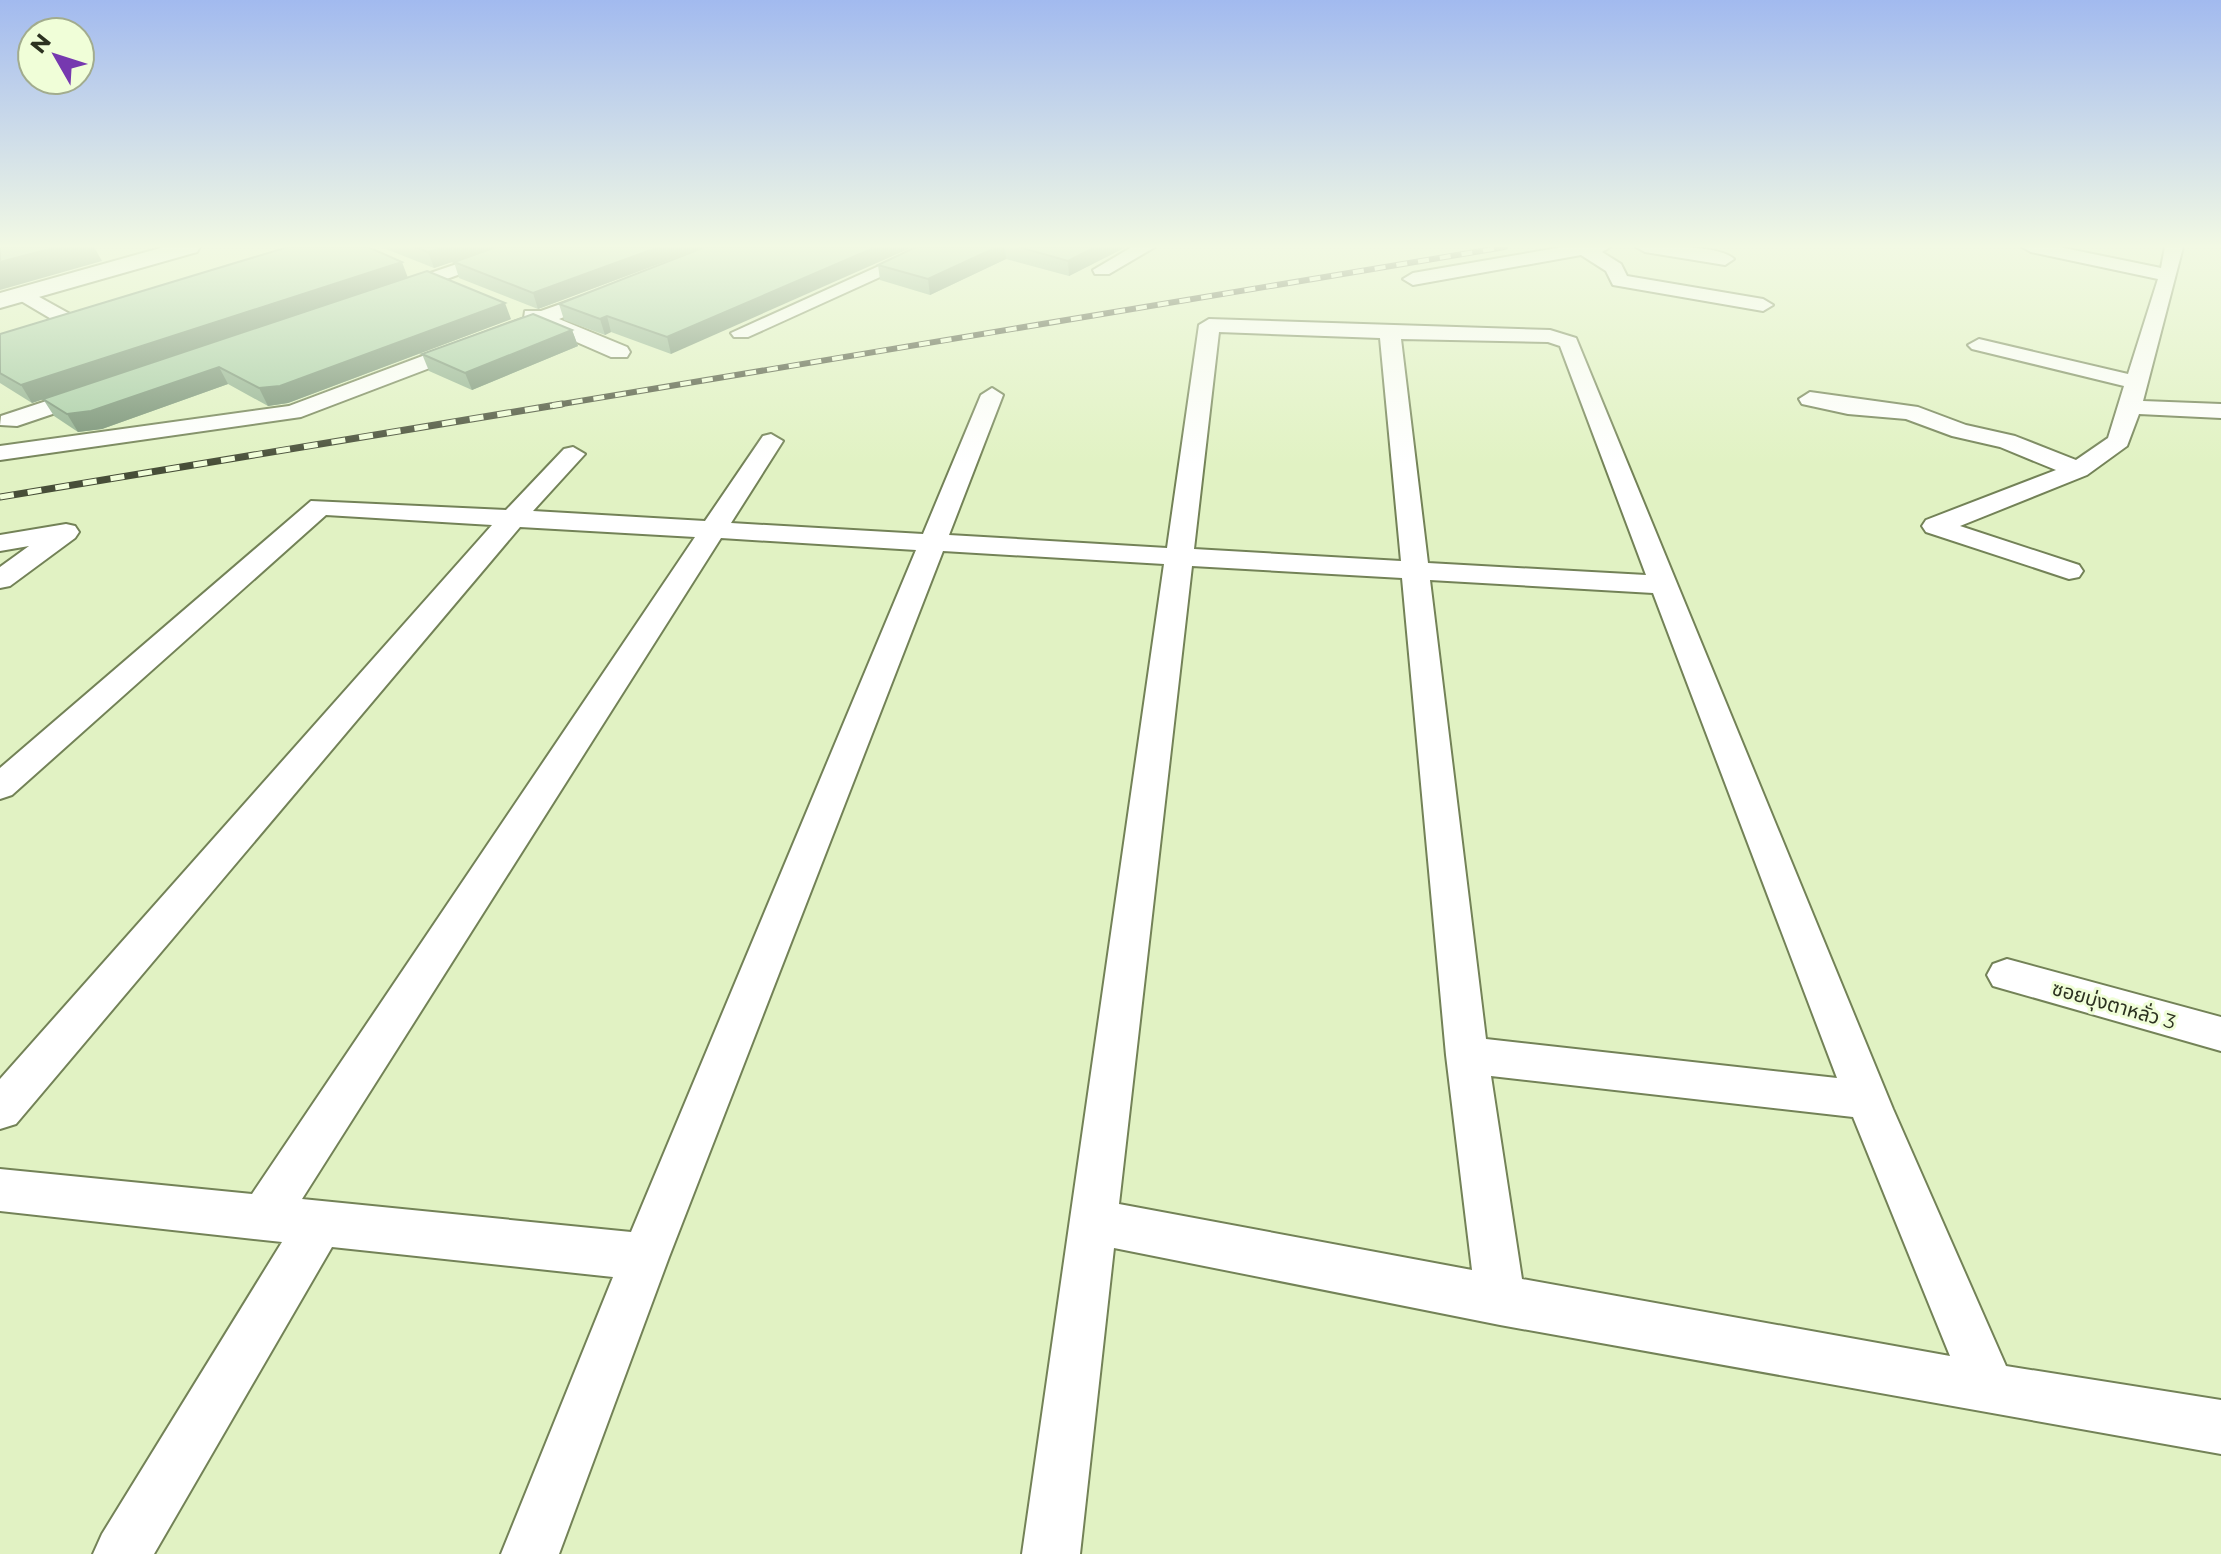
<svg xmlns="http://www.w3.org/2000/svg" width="2221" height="1554" font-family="Montserrat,'Noto Sans Thai',sans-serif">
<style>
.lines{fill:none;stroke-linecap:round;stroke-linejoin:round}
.minor-casing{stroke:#738257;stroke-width:4}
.major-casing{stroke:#738257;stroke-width:4}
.minor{fill:#fff;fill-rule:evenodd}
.major{fill:#fff;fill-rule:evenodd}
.rail-far1-casing{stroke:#474e38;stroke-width:6}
.rail-casing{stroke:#474e38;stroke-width:7}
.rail-far1{stroke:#f0fed8;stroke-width:4;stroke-dasharray:11;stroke-linecap:butt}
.rail{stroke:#f0fed8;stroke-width:5;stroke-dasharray:14;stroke-linecap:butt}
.wall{fill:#91b090}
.shaded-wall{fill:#769075}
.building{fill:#a9cda7;stroke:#769075;stroke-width:2}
.labels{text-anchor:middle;stroke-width:6;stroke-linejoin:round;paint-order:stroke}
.street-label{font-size:20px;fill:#2c3220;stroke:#f0fed8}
</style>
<rect width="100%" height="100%" fill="#e1f2c3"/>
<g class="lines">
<g class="minor-casing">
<g id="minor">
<path d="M507,247H534L403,295H389L386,291L389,287Z"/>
<path d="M921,247H946L748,337H734L731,333Z"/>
<path d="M1132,247H1155L1109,274H1095L1093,270Z"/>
<path d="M1563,247H1610L1602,252L1621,264L1627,276L1763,299L1773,305L1763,311L1613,285L1606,271L1581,255L1413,285L1403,279L1413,273Z"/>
<path d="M1636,247C1659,247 1718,244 1734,259L1725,265L1645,252Z"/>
<path d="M2022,247H2059L2161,268L2165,247H2183L2143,401L2221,404V418L2139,414L2127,446L2087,475L1960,526L2079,565L2083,571L2079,577L2069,579L1926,532L1922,526L1926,520L2056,470L2000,447L1952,436L1906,419L1848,414L1802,404L1799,399L1810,392L1918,407L1966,425L2015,436L2076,460L2108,438L2124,386L1972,349L1968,345L1979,339L2128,374L2158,279L2031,252Z"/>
<path d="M23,288L79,319L82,323L79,327H65L16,298L13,294Z"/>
<path d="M606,288L616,294L613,298L559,319L627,347L630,352L627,357H611L540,326L301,417L0,460V446L289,406L524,318L525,311H541Z"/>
<path d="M1209,319L1550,330L1576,338L1893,1109L2006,1366L2221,1400V1454L1500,1325L1114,1248L1080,1554H1022L1164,564L943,551L669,1257L559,1554H501L613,1277L332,1247L154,1554H93L102,1534L282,1242L0,1211V1169L252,1194L695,537L520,527L16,1124L0,1129V1079L492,525L326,515L12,795L0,799V768L311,501L506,510L564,449L573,447L585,454L533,511L705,521L763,436L771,434L783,441L731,523L923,534L981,395L992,388L1003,395L949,535L1167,548L1199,325ZM1219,332L1380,338L1401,561L1194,549ZM1401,339L1548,342L1560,346L1646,575L1428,563ZM721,538L916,550L631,1232L302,1199ZM1192,566L1402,578L1446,1055L1472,1270L1119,1204ZM1430,580L1653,593L1837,1078L1486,1039ZM1491,1076L1853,1117L1950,1356L1522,1279Z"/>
<path d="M92,386L100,388L103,393L100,398L17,426L0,425L1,416Z"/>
<path d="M66,524L75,526L79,532L75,538L10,586L0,588V567L29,546L0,551V535Z"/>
<path d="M2007,959L2221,1017V1051L1993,986L1987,975L1993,964Z"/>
</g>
</g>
<g class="major-casing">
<path id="major" d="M164,247H200L197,252L0,308V293Z"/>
</g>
<use href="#minor" class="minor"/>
<use href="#major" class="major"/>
<g class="rail-far1-casing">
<path id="rail-far1" d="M550,406L1505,247"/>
</g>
<g class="rail-casing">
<path id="rail" d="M0,497L562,404"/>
</g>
<use href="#rail-far1" class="rail-far1"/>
<use href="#rail" class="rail"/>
</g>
<g class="wall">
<path d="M381,247H704L538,309L459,278L454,262L482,252L434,268Z"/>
<path d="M705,247L671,354L611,332L605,335L564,320L559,304Z"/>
<path d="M916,247H1126L1069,276L1006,259L930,295L880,280L878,265Z"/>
<path d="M408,278L511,319L288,403L268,406L228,384L102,429L78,432L54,416L43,399L32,403L0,383V334Z"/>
<path d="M572,330L578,346L472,390L429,371L422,354Z"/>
</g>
<g class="shaded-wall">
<path d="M57,247H94L102,261L0,290V262Z"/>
<path d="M444,247H497L434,268L428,252Z"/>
<path d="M659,247H704L538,309L533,293Z"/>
<path d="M876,247H913L671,354L667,337Z"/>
<path d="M997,247H1005L1006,259L930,295L928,279Z"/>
<path d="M1095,247H1126L1069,276L1068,261Z"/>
<path d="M402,262L408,278L32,403L21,385Z"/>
<path d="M505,303L511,319L288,403L268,406L259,388Z"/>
<path d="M607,316L611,332L605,335L600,319Z"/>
<path d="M572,330L578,346L472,390L465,373Z"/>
<path d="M219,367L228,384L102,429L78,432L67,414Z"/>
</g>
<g class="building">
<path d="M0,247H57L0,262Z"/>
<path d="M288,247H368L402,262L21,385L0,373V334Z"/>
<path d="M415,247H444L428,252Z"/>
<path d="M496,247H659L533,293L454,262Z"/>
<path d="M705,247H876L667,337L607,316L600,319L559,304Z"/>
<path d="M916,247H997L928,279L878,265Z"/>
<path d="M1019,247H1095L1068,261Z"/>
<path d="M427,271L505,303L280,386L259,388L219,367L91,411L67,414L43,399Z"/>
<path d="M533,314L572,330L465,373L422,354Z"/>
</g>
<linearGradient id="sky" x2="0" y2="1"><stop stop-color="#a2baef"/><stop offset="0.53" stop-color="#f2f9e4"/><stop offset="1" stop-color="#f2f9e4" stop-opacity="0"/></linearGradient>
<rect width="2221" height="465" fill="url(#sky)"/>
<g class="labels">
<g class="street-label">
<text transform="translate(2114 1005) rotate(16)" y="7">ซอยบุ่งตาหลั่ว 3</text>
</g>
</g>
<g transform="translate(56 56) rotate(309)"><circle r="38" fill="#f0fed8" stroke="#a2ac8e" stroke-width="2"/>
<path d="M0-6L14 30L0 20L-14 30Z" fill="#7639af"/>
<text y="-12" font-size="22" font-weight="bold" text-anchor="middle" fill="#2c3220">N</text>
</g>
</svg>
